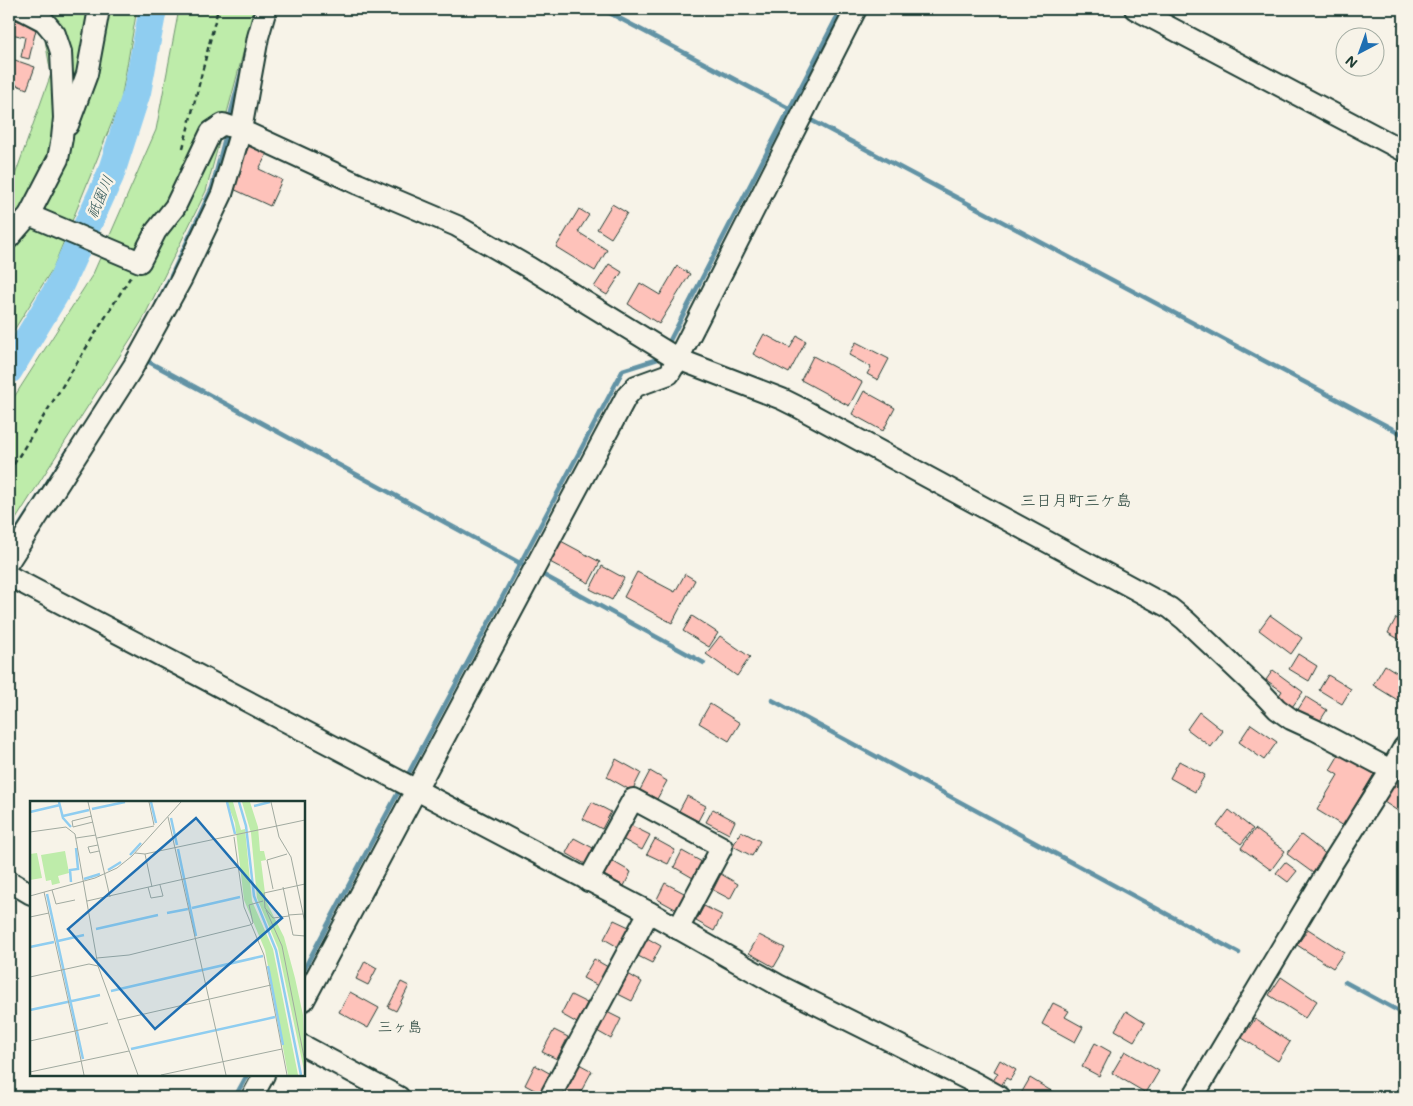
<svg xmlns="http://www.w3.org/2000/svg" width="1413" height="1106" font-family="Mali,'Klee One',sans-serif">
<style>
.green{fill:#beecaa;stroke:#6e946f}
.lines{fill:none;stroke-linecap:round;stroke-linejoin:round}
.stream{stroke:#6293a5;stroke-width:4.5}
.river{stroke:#8fcdf0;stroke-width:28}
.building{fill:#fec2ba;stroke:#1f3d34}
.minor-casing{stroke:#1f3d34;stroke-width:24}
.path{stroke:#1f3d34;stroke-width:2.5;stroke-dasharray:5 4;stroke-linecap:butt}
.minor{stroke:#f7f3e8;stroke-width:20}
.labels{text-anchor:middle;stroke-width:5;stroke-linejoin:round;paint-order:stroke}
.water-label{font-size:15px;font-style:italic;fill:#355a5a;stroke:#f7f3e8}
.neighbourhood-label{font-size:15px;fill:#1f3d34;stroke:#f7f3e8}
.quarter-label{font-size:16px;fill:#1f3d34;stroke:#f7f3e8}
.inset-river{fill:none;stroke:#8fcdf0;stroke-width:2.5}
.inset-road{fill:none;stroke:#a1aaa0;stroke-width:1}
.view{fill:#1f6fb2;fill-opacity:0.15;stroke:#1f6fb2;stroke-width:2.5}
.inset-edge{fill:none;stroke:#1f3d34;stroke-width:2.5}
</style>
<rect width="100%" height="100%" fill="#f7f3e8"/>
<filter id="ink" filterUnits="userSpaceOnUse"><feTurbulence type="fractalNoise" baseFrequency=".02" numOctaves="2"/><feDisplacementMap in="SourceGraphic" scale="10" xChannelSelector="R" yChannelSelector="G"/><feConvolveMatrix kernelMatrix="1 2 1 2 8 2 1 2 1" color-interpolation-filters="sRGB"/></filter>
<g filter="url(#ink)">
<g class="green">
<path d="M50,9H137L121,100L53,268L9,338V192L51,74L43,29Z"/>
<path d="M179,9H255L206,191L142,321L9,530V405L93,274L156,130Z"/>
</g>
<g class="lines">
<g class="stream">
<path d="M602,9L798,113"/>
<path d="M807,118L1404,435"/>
<path d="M229,120L244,62"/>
<path d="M157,303L172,274L212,188L227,130"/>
<path d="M667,346L841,9"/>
<path d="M149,362L529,568"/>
<path d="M9,542L69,449"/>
<path d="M538,572L704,663"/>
<path d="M772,700L1239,953"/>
<path d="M406,778L623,370L661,358L662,355"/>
<path d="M304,969L401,787"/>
<path d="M1345,982L1404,1014"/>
<path d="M235,1097L247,1075"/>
</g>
<path class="river" d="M9,370L58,289L110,176L137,92L153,9"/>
</g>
<g class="building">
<path d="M14,20L37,25L29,59L21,57L25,37L11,34Z"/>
<path d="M9,58L35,67L27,89L9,82Z"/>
<path d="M250,144L268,152L259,169L282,180L270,206L229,187Z"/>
<path d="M612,204L627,213L611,238L597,229Z"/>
<path d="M579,209L589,215L578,232L607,250L595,271L556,247Z"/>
<path d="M609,264L622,272L607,295L594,287Z"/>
<path d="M677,266L690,274L659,324L628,304L640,283L660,295Z"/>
<path d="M764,334L790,348L797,336L806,341L789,373L753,354Z"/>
<path d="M856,342L889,359L878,380L867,374L871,367L849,355Z"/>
<path d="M813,356L862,382L849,406L801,380Z"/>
<path d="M864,391L895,408L883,431L852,414Z"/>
<path d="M559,540L600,562L589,583L548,561Z"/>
<path d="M602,566L624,578L612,600L590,589Z"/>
<path d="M637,572L675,592L685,574L695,580L672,623L624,597Z"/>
<path d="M1270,615L1302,638L1291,654L1259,630Z"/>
<path d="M692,616L718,633L709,647L683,631Z"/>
<path d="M1396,618L1404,622V642L1388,633Z"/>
<path d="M720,636L750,657L737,676L706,654Z"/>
<path d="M1298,654L1317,666L1309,681L1289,669Z"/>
<path d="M1385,665L1404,677V704L1373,685Z"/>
<path d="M1273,670L1303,692L1292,707L1278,697L1282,691L1266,680Z"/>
<path d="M1328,675L1351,689L1342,704L1319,690Z"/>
<path d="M1306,697L1327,710L1318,724L1297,711Z"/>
<path d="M710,704L740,723L729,741L699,723Z"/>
<path d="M1199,712L1223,731L1211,747L1187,729Z"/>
<path d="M1251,724L1277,742L1264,760L1239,742Z"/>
<path d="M1340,753L1374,774L1343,826L1317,810L1338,775L1330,770Z"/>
<path d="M616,759L641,773L632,791L607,777Z"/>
<path d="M1179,761L1205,775L1195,792L1170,778Z"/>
<path d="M650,771L667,781L657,799L640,790Z"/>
<path d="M1398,778L1404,782V815L1384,802Z"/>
<path d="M687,796L706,806L698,821L679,811Z"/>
<path d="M592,802L611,812L602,829L583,819Z"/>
<path d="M713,809L735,821L729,834L706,822Z"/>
<path d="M1229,810L1253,829L1241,844L1217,826Z"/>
<path d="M630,825L650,835L642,850L622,839Z"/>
<path d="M1255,829L1285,851L1271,870L1241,848Z"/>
<path d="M741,831L760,841L752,856L733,846Z"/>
<path d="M1301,835L1327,855L1313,873L1287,854Z"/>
<path d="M574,838L595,849L587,865L566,853Z"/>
<path d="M655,839L675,850L668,864L647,854Z"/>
<path d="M682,851L702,862L693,878L674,867Z"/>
<path d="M612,861L631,872L624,886L604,875Z"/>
<path d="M1285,862L1297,871L1288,882L1276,873Z"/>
<path d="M721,874L738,884L730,899L713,890Z"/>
<path d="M665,883L686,894L677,910L657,899Z"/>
<path d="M704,906L722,915L714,931L696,921Z"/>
<path d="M614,920L629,927L618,947L604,939Z"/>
<path d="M1308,929L1344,952L1333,968L1297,945Z"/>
<path d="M759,935L785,948L774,967L749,953Z"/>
<path d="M647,938L661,946L652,963L638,956Z"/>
<path d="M594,959L608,967L598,986L583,978Z"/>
<path d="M365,961L377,968L368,985L356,979Z"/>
<path d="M628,974L642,982L632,1001L618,994Z"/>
<path d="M1281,977L1317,1001L1305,1018L1269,995Z"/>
<path d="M401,982L409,986L396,1011L388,1007Z"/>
<path d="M350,992L379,1008L368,1028L339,1012Z"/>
<path d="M571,995L587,1003L577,1023L561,1014Z"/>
<path d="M1053,1003L1069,1011L1065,1017L1083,1027L1075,1042L1042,1024Z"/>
<path d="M1126,1011L1145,1023L1134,1041L1115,1030Z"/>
<path d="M607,1012L621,1019L611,1039L597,1031Z"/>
<path d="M1255,1019L1290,1042L1278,1061L1242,1038Z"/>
<path d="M554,1030L568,1037L557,1059L542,1052Z"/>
<path d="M1095,1043L1111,1052L1099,1076L1082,1067Z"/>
<path d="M1125,1051L1159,1071L1146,1093L1112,1073Z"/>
<path d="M1000,1060L1016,1070L1010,1080L1006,1078L1001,1086L993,1081L998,1073L994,1071Z"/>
<path d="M579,1064L592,1071L578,1097L565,1090Z"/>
<path d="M535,1065L551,1074L540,1093L525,1085Z"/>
<path d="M1030,1078L1053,1092L1050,1097H1019Z"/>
</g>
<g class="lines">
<g class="minor-casing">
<g id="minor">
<path d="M1135,9L1404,151"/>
<path d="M68,125L87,74L99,9"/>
<path d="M29,215L140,262L156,231L175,207L211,132L223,124L241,130L358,184L457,226L530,268L678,359L782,399L798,407L1170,608L1185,620L1261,692L1277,709L1291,719L1315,730L1391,770"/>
<path d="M9,238L29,215L58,159L62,138L64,118L61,52L55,34L44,21L21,9"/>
<path d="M9,561L133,367L181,280L222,194L241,130L258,37L266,9"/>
<path d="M9,576L649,912L778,985L975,1083L1000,1097"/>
<path d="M9,881L31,894"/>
<path d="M588,881L633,799L722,847L678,929"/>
<path d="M304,1000L626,397L636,386L669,374L678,359L856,9"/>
<path d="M304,1046L399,1097"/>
<path d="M252,1097L264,1075"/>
<path d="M550,1097L649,912"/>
<path d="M1193,1097L1333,862L1391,770L1404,747"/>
</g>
</g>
<g class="path">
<path d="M183,148L218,9"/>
<path d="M9,472L131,276"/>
</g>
<use href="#minor" class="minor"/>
</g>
</g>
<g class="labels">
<g class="water-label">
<text transform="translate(100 197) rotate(-66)" y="5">祇園川</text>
</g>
<g class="neighbourhood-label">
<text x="400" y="1032">三ヶ島</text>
</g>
<g class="quarter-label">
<text x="1076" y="506">三日月町三ケ島</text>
</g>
</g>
<g transform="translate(30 801)">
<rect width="275" height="275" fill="#f7f3e8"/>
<path d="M197,1H203L211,29L215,28L222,100L243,148L268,274H258L235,149L214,99L205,22ZM212,1H220L228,26L230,50H234L236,59L231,60L236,100L254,136L265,177L273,214L275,274L248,147L227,97L221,32ZM35,50L39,72L28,75L30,82L22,84L21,79L16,80L11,54ZM7,52L12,77L0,79V53Z" fill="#beecaa"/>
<path class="inset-river" d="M29,1L33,17L41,26M121,1L126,22M197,1L205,33M209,1L216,25L224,95L246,149L271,274M224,5L240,1M62,8L95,1M0,11L30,4M33,15L59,9M141,17L147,44M148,48L166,135M100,54L111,42M78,69L91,61M54,78L70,73M41,81L40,69L48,68L46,47M17,93L53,258M162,107L210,96M137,112L158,108M66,128L128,114M28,140L54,134M0,146L24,141M238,165L253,244M81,190L233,155M0,209L70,194M101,248L245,216"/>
<path class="inset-road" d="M58,1L80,96M119,1L124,24M241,1L249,36L261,56L275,122M62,15L42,20L43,26L63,21M138,16L196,274M0,31L36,26L45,33L68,165L59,163L0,176M204,36L214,106L234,154L257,274M46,37L66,34M67,37L124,25M68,44L58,46L60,52L69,50M105,52L115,53L275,19M115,53L122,86M118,86L121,97L133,95L130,84M253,86L263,134L275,135M243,88L237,59L257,53M22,89L26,103L45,99M0,95L65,77L87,67L102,55L151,1M57,100L207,66M236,109L252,145L275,261M258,114L273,113M259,115L243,117L235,107L234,92L275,83M0,116L19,112M67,157L99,154L220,124L223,122L219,104L233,100M68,165L108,274M88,219L241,184M0,240L45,230L14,91M0,271L99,250M54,274L45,230L78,222M131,274L252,248"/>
<path class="view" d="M166,17L252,117L125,228L38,128Z"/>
<rect width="275" height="275" class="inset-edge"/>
</g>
<rect width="1413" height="1106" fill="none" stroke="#f7f3e8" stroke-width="30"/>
<rect x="15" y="15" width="1383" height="1076" fill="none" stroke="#1f3d34" stroke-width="2" filter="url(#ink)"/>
<g transform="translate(1360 52) rotate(221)"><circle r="24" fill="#f7f3e8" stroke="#a1aaa0"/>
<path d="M0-4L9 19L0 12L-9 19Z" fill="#1f6fb2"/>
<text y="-8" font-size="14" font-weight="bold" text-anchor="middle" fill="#1f3d34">N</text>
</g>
</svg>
